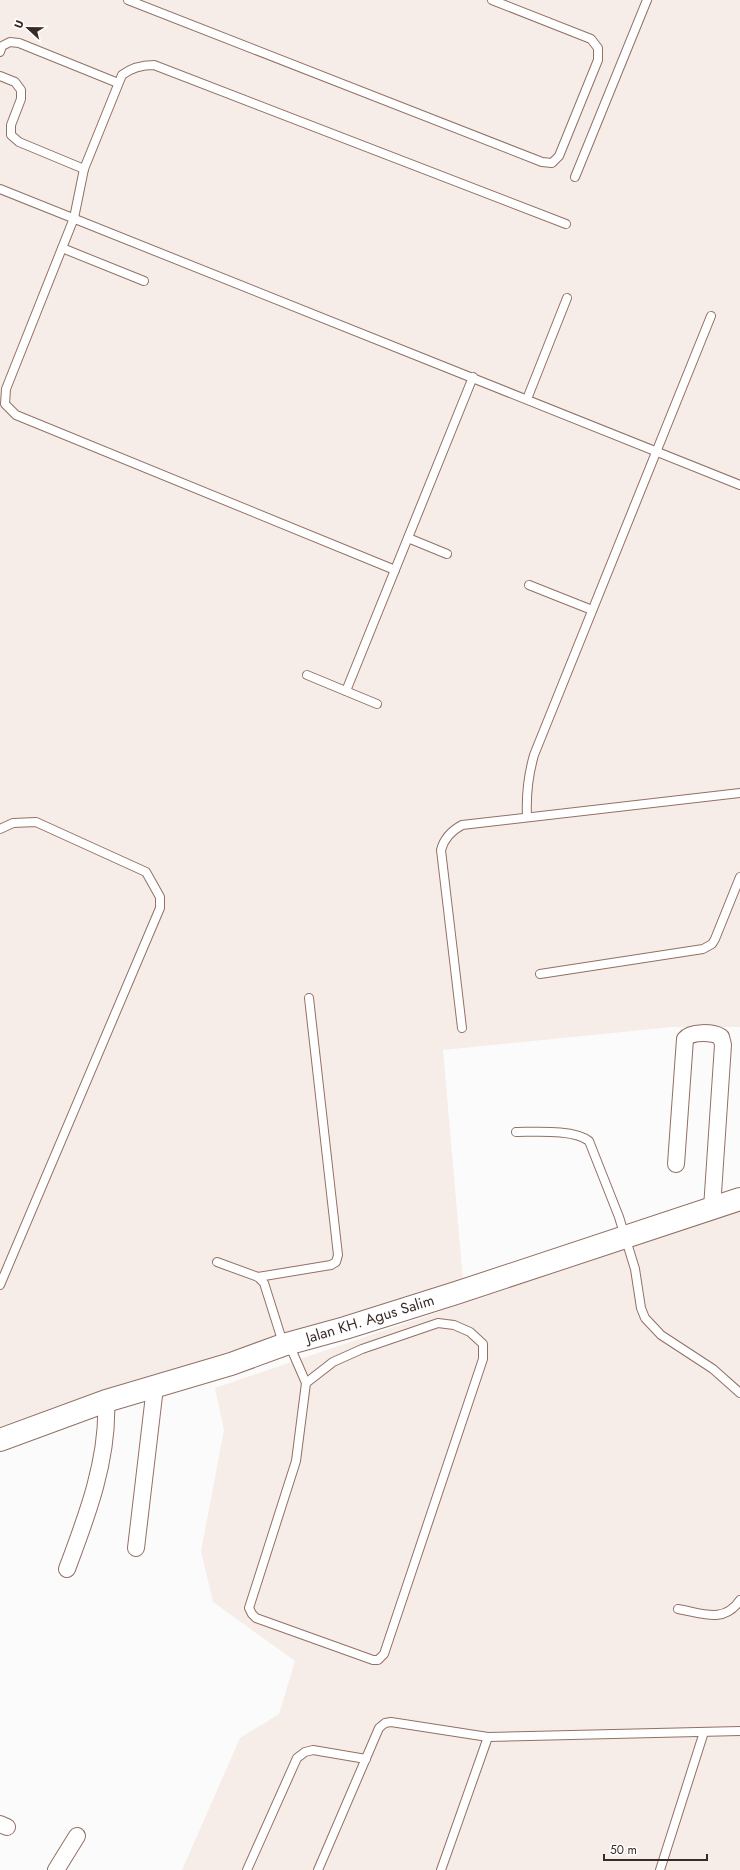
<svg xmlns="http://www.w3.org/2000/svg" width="740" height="1870" font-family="Jost,sans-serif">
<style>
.built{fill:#f6ede9}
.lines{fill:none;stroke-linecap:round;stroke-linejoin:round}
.lane-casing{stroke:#937064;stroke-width:10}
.street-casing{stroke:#937064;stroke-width:18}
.secondary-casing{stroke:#937064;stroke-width:24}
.lane{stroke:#fff;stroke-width:8}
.street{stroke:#fff;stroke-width:16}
.secondary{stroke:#fff;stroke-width:22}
.labels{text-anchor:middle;stroke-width:3;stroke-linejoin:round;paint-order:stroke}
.street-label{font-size:15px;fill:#392a25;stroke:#fff}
</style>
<rect width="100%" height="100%" fill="#fbfbfb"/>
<g class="built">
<path d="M0,0H740V1027H672L443,1050L463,1280L0,1434Z"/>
<path d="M740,1209V1870H182L240,1738L279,1714L295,1661L213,1602L201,1551L224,1430L215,1388Z"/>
</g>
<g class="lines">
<g class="lane-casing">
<g id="lane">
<path d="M128,0L542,162L552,163L559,156L598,60V48L591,39L492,0"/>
<path d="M0,52L2,46L10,42L19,43L118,83"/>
<path d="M0,76L15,82L21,90V99L11,125V135L19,142L84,169"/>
<path d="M575,177L647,0"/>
<path d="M0,189L740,485"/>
<path d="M62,248L144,281"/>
<path d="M527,399L567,298"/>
<path d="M408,538L447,554"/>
<path d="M395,570L16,415L5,404L6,389L74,218L84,169L122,75C131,68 143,65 154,65L566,224"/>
<path d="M529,585L592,610"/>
<path d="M307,675L377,704"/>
<path d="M346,691L473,377"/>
<path d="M527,816C526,795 528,776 534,755L711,316"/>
<path d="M0,829L13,823L36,822L146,872L160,897V908L0,1285"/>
<path d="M540,974L703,949L712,944L715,939L740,877"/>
<path d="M462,1028L441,850C444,838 451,831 462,825L740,793"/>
<path d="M516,1132C535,1132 574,1129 589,1141L619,1217L635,1269L641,1308L645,1318L661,1335L713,1369L740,1393"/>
<path d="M217,1262L258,1277L264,1283L283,1343"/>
<path d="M258,1277L331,1265L336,1262L338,1255L309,998"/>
<path d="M289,1344L306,1383L296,1461L249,1608L252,1614L256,1618L373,1660H378L384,1654L483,1359V1344L470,1332L454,1325L438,1323L362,1349L333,1362L306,1383"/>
<path d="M678,1609C702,1613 724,1624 740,1600"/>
<path d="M247,1870L297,1758L305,1752L313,1750L366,1759"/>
<path d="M318,1870L379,1728L385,1723L391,1722L488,1737L740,1731"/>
<path d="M441,1870L488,1737"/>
<path d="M660,1870L704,1732"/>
</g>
</g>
<g class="street-casing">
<g id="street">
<path d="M676,1164L685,1039C691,1031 713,1032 721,1037L723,1045L712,1208"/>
<path d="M136,1548L155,1387"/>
<path d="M67,1569C87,1516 109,1458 106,1401"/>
<path d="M0,1824L7,1827"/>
<path d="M56,1870L77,1836"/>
</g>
</g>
<g class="secondary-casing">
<path id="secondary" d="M0,1440L106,1401L231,1364L283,1345L345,1328L456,1293L740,1199"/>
</g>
<use href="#lane" class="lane"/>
<use href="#street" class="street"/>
<use href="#secondary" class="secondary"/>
</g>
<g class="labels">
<g class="street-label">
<text transform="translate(370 1319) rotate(-17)" y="5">Jalan KH. Agus Salim</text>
</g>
</g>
<g transform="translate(28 28) rotate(292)" stroke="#ffffff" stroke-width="3" paint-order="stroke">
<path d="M0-3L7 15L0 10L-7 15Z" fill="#392a25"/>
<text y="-6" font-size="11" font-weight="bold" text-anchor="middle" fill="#392a25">U</text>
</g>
<path d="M604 1854v6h103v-6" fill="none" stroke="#392a25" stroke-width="2"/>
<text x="610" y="1854" font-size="12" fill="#392a25" stroke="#ffffff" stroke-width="3" paint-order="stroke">50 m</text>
</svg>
